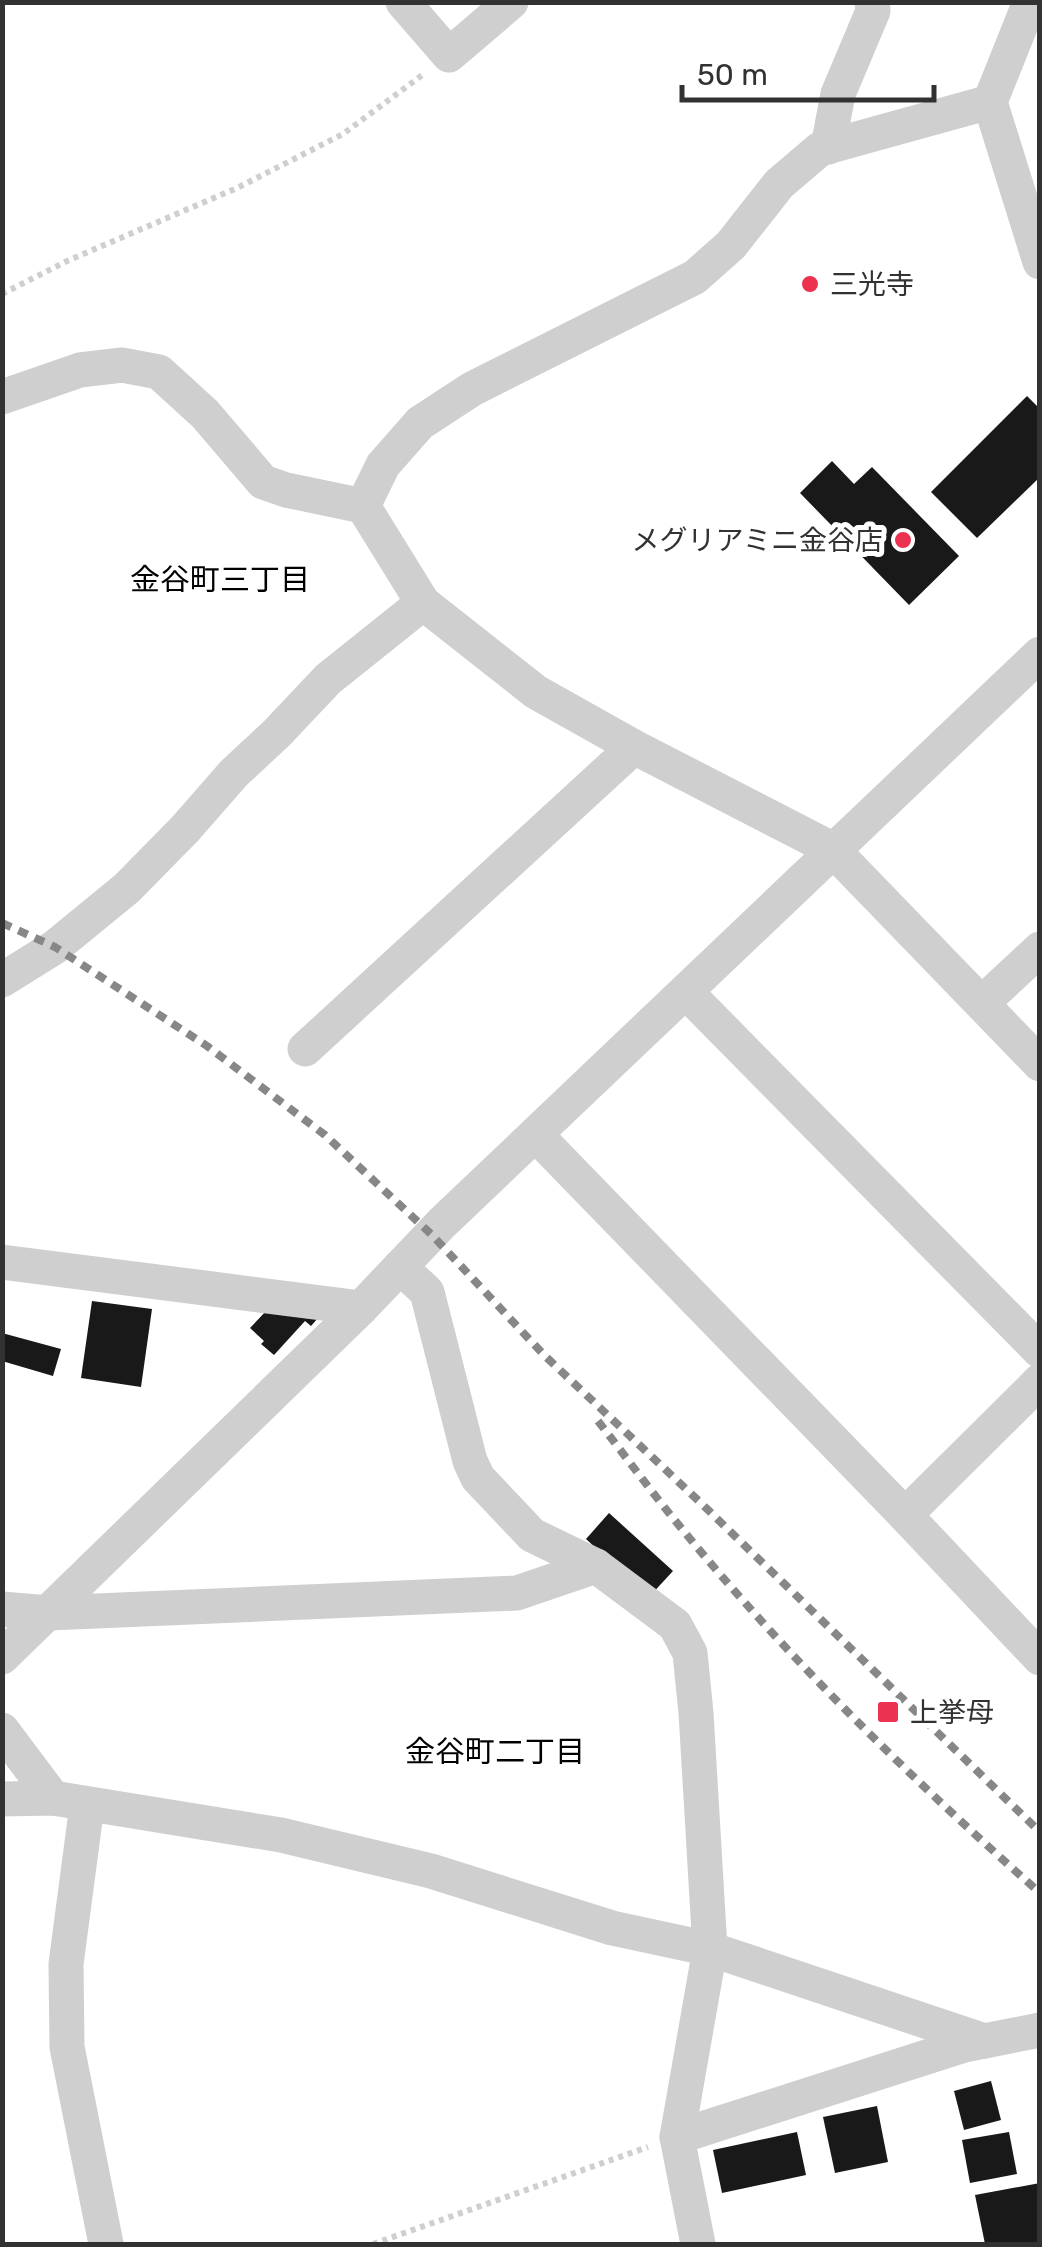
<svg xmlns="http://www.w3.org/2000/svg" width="1042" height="2247" font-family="Rubik,'Noto Sans JP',sans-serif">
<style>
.building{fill:#191919}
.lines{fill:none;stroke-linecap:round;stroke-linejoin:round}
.path{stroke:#cfcfcf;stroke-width:6;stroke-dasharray:5 5;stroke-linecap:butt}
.minor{stroke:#cfcfcf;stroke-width:35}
.rail{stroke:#878787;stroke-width:8;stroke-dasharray:10 8;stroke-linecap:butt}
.poi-dot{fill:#eb3250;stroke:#fff;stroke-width:4}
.labels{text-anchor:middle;stroke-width:10;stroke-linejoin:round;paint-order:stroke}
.poi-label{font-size:28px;fill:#323232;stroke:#fff;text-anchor:start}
.neighbourhood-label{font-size:30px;fill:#000;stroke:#fff}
</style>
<rect width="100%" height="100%" fill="#fff"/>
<g class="building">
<path d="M1027,396L1040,409V477L977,538L931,492Z"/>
<path d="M832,461L854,484L872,467L959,556L909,605L800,493Z"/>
<path d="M92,1301L152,1309L141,1387L81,1378Z"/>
<path d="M267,1310L318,1318L311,1326L305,1321L274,1355L261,1344L264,1341L250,1328Z"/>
<path d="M2,1333L61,1349L53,1376L2,1361Z"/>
<path d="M609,1513L673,1571L649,1597L586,1539Z"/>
<path d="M991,2081L1001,2120L964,2130L954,2091Z"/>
<path d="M877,2106L888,2162L835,2173L823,2117Z"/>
<path d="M797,2132L806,2175L722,2193L713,2150Z"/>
<path d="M1009,2132L1017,2174L970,2183L962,2140Z"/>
<path d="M1040,2183V2244H985L975,2195Z"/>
</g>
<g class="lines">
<g class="path">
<path d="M2,294L67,261L237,188L343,134L425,73"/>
<path d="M373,2244L648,2147"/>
</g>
<g class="minor">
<path d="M403,2L449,55L511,2"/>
<path d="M1030,2L990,102L1040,262"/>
<path d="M828,147L838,94L873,11L872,2"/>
<path d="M2,397L80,370L122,365L159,372L205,414L263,482L286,490L363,506L423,603L536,692L634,747L832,849L1040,1064"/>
<path d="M363,506L383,465L420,423L472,389L695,277L731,245L779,184L820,149L990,102"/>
<path d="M2,980L55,947L127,888L185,829L234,773L277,733L328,679L423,603"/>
<path d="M687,993L1040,1351"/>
<path d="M982,1003L1040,949"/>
<path d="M305,1049L634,747"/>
<path d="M536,1135L905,1515L1040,1658"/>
<path d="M2,1262L361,1308"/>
<path d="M400,1267L427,1292L470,1461L478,1478L532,1535L596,1566L675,1625L690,1653L696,1713L710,1949L677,2137L698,2244"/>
<path d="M905,1515L1040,1381"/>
<path d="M2,1609L49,1613L517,1593L596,1566"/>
<path d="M2,1657L361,1308L442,1223L1040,654"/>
<path d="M2,1730L53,1798"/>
<path d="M2,1799L53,1798L281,1835L431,1871L612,1928L710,1949L985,2041"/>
<path d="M87,1805L66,1964L67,2047L106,2244"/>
<path d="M677,2137L964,2045L1040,2030"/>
</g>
<g class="rail">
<path d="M2,923L55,947L207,1046L325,1135L432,1235L544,1355L704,1506L1040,1832"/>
<path d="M598,1421C626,1457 653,1494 682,1529C790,1661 913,1780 1040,1893"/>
</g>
</g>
<g class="poi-dot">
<circle cx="810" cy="284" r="10"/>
<circle cx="903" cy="540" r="10"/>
<rect x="876" y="1700" width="24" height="24" rx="5"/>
</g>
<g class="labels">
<g class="poi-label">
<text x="830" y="294">三光寺</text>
<text x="883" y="550" text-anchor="end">メグリアミニ金谷店</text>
<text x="910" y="1722">上挙母</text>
</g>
<g class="neighbourhood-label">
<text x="220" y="590">金谷町三丁目</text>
<text x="495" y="1762">金谷町二丁目</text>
</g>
</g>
<rect width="1042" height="2247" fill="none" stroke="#323232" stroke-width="10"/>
<path d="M682 85v15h252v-15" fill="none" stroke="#323232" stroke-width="5"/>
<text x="697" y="85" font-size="30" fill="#323232" stroke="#ffffff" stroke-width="8" paint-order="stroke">50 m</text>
</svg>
